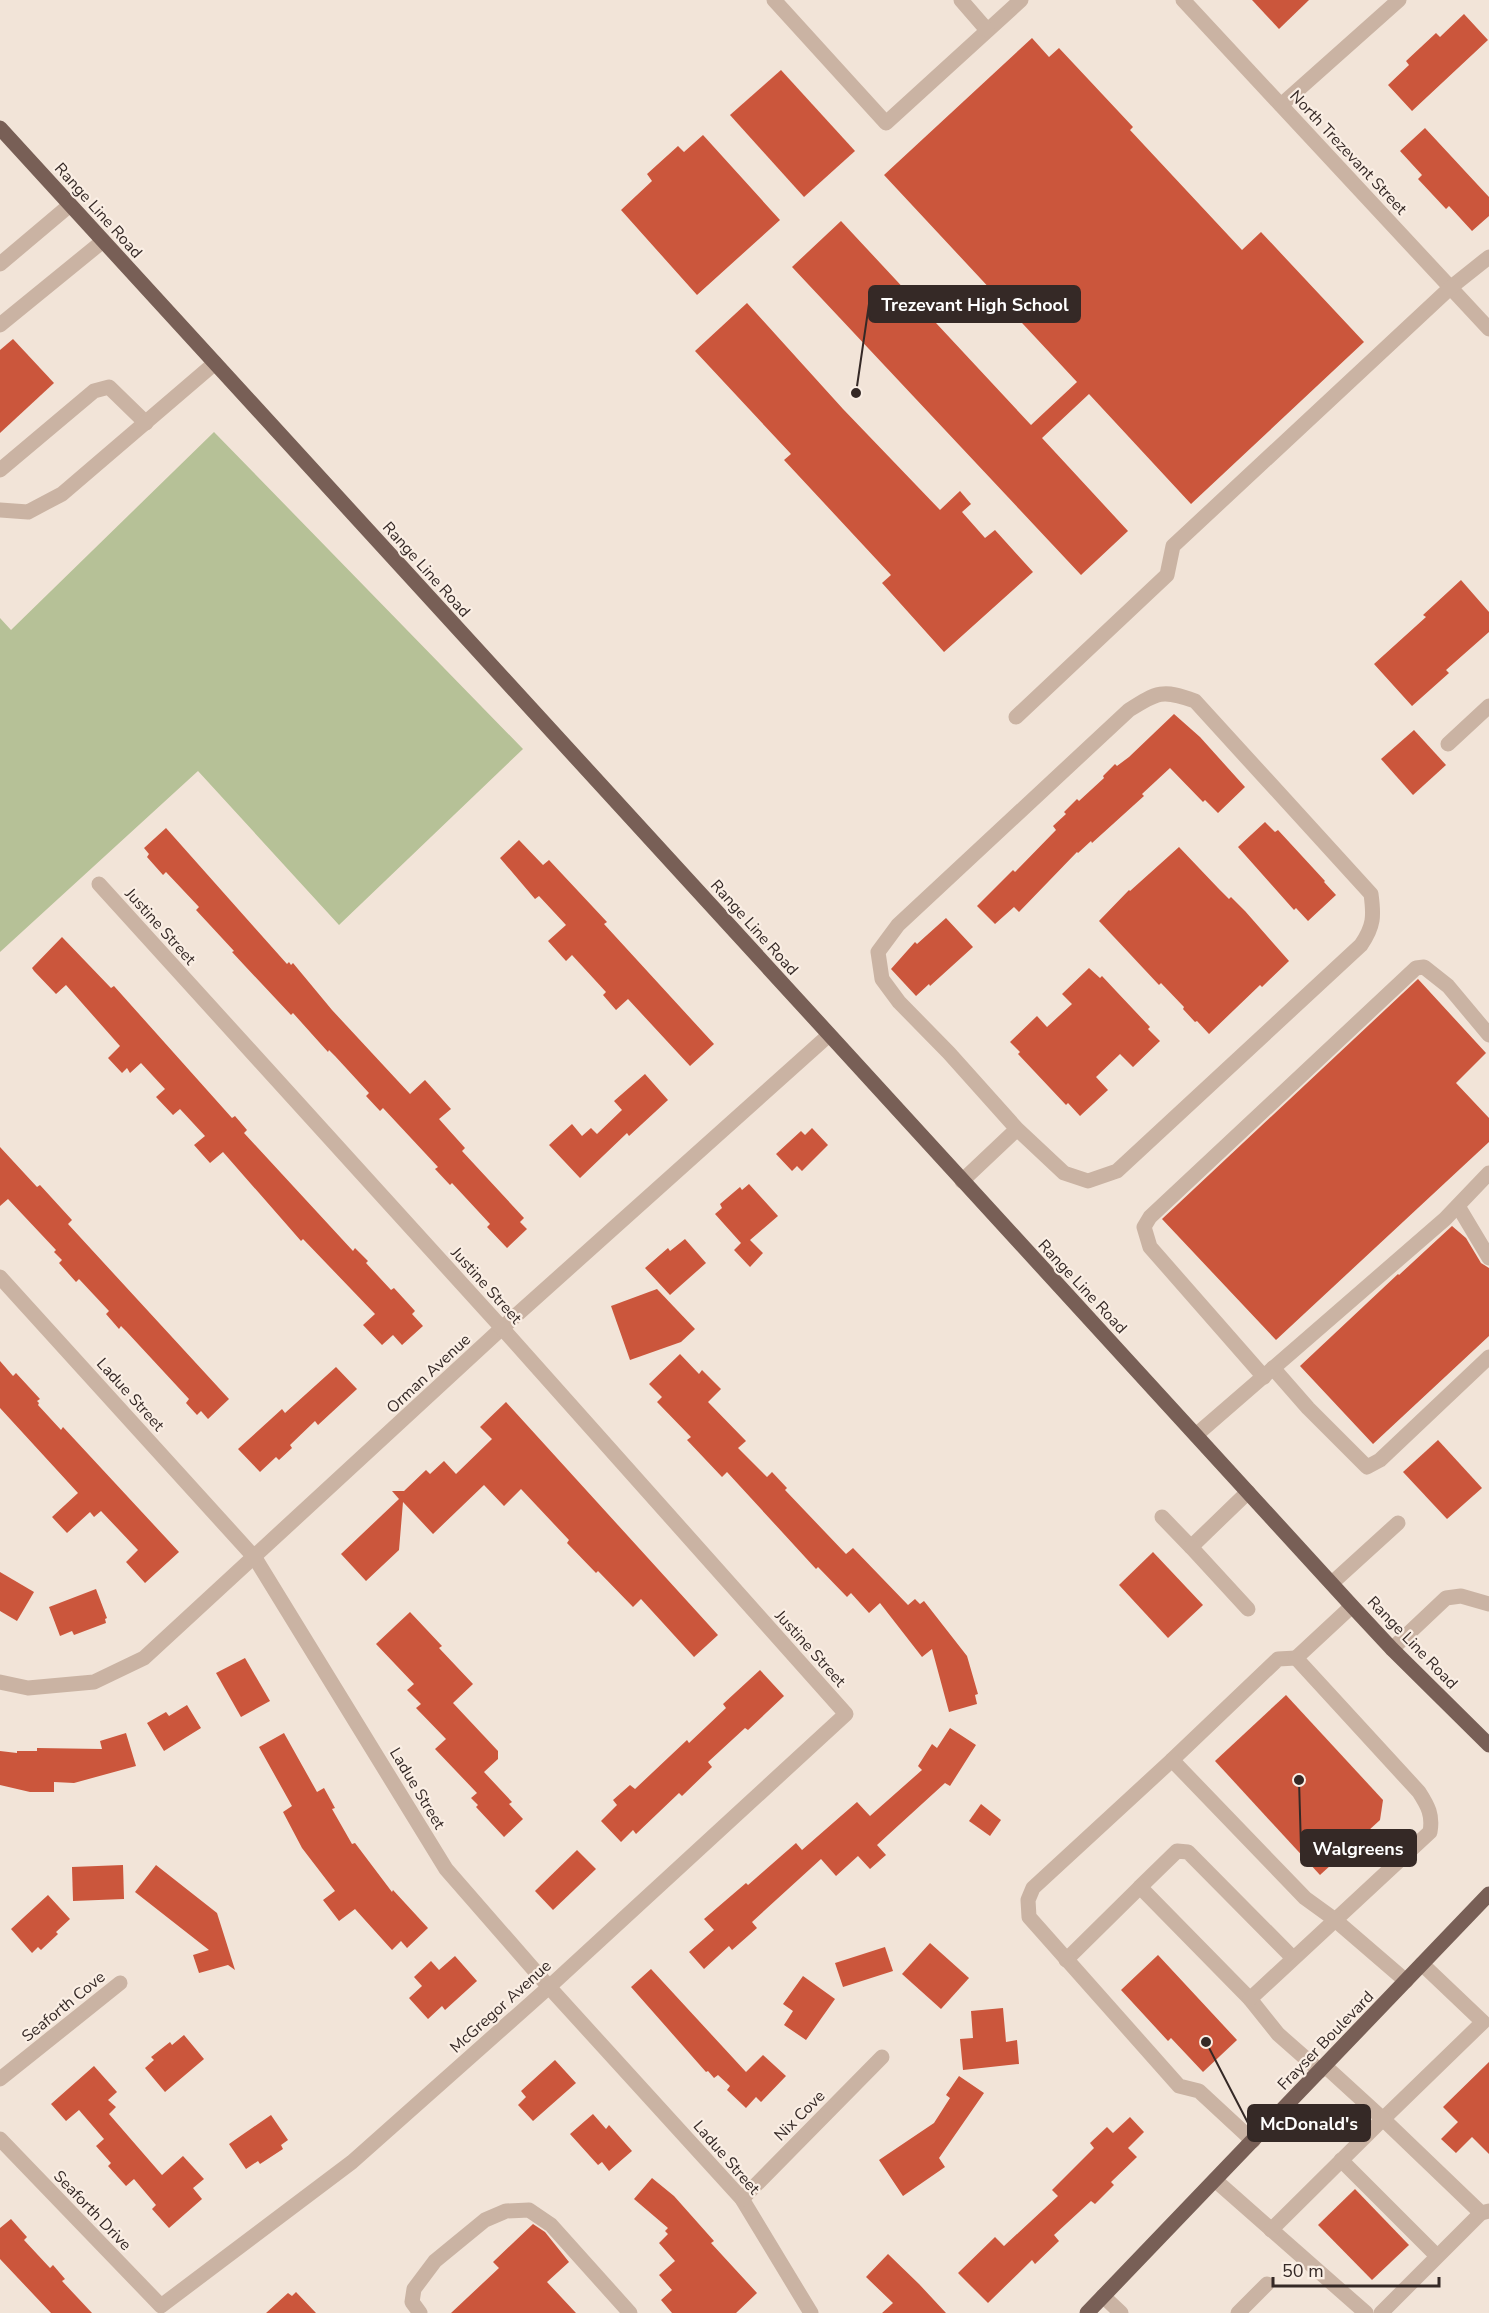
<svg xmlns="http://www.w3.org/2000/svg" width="1489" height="2313" font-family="'Nunito Sans',sans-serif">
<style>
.green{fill:#b6c197}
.building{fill:#cb563c}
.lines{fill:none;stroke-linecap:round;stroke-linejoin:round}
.minor{stroke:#cab3a3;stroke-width:15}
.major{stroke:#785f56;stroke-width:15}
.labels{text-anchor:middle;stroke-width:4.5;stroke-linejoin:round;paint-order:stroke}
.street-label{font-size:16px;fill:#352926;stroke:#faeee4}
.leader{fill:none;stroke:#352926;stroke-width:2}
.callout-dot{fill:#352926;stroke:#faeee4;stroke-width:2}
.callout{fill:#352926;stroke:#352926;stroke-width:2}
.callout-label{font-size:18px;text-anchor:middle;font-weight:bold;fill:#fff}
</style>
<rect width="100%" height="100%" fill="#f2e4d8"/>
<path class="green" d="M214,432L523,749L339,925L198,771L0,952V618L11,630Z"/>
<g class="building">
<path d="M1252,0H1309L1279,29Z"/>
<path d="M1464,14L1488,40L1412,111L1388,85L1409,65L1406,61L1436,33L1440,37Z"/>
<path d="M1032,38L1049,57L1059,48L1133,127L1130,130L1242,250L1261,232L1364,342L1191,504L1089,394L1042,438L1128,531L1081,575L792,267L841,221L1031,425L1077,382L884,175Z"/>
<path d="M781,70L855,151L804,197L730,115Z"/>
<path d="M1425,128L1489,197V216L1472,231L1449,206L1446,209L1418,179L1422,175L1400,151Z"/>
<path d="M703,135L780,220L697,295L621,210L652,181L647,174L678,146L684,152Z"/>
<path d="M747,303L843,409L940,510L960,491L971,504L962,512L985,538L995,530L1033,572L944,652L882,583L891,575L784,460L791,454L695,351Z"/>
<path d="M13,339L54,383L0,433V350Z"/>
<path d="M1461,580L1489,612V632L1446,670L1449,673L1412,706L1374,664L1426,617L1423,615Z"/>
<path d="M1174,714L1200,737L1245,787L1218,813L1205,800L1203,802L1170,768L1142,794L1144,796L1134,805L1092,843L1091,841L1078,853L1077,852L1019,912L1014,907L995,924L977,906L1013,870L1015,872L1056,830L1053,826L1066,814L1064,812L1077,799L1079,801L1104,778L1103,776L1115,764L1117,766L1129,757Z"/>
<path d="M1414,730L1446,765L1413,795L1381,759Z"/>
<path d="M1265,822L1275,832L1278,830L1325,881L1324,882L1336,895L1308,921L1296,908L1294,910L1238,847Z"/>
<path d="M166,828L287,964L289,962L291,965L293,963L332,1010L410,1094L425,1080L451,1109L439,1119L465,1148L462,1151L524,1218L520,1222L527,1229L507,1248L487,1227L490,1224L452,1183L450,1185L435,1169L438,1167L383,1108L380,1111L366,1096L369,1093L335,1056L329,1050L328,1052L293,1013L291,1015L245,966L232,952L234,951L196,910L199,907L166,872L163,875L147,857L149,854L144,848Z"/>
<path d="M519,840L543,865L549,860L607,922L604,924L714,1044L690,1066L628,999L616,1010L603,995L606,992L572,955L566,961L548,941L566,925L539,896L535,899L500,858Z"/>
<path d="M1179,847L1218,888L1229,899L1231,897L1245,911L1289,961L1262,987L1260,985L1209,1034L1197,1021L1195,1022L1183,1009L1184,1007L1161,983L1159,985L1099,921L1129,890L1130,891Z"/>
<path d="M946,918L973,947L930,986L929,984L916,996L891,969L915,942L917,944Z"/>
<path d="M62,937L111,988L114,986L232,1118L235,1116L247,1130L244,1133L353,1251L355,1248L368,1261L366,1263L391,1290L394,1288L415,1311L412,1314L423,1326L402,1345L393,1335L382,1345L363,1325L375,1314L303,1239L301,1241L223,1152L210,1163L194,1145L205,1136L180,1109L173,1115L156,1097L165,1089L141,1063L130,1073L127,1068L122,1073L108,1058L120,1046L66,985L56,994L34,971L32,968Z"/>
<path d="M1089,968L1100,978L1102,976L1116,991L1150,1027L1148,1029L1160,1041L1133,1067L1120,1054L1096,1077L1108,1090L1080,1116L1068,1103L1066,1105L1018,1054L1020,1052L1010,1042L1037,1016L1047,1027L1072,1004L1062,994Z"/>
<path d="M1418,979L1486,1053L1456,1083L1489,1118V1142L1276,1340L1162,1219Z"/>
<path d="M645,1074L668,1100L629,1136L627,1133L580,1178L549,1145L572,1124L582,1136L591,1128L597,1134L622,1110L614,1101Z"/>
<path d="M812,1128L828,1145L802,1171L797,1166L792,1171L776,1154L801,1131L805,1135Z"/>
<path d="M0,1147L37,1187L40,1185L72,1220L68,1224L229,1399L208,1419L201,1411L197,1415L186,1403L189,1399L126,1331L121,1326L119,1329L106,1314L109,1311L79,1279L76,1282L59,1263L62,1260L54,1252L56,1250L8,1199L0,1206Z"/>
<path d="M749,1184L778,1216L750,1240L763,1253L750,1267L734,1250L741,1243L715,1214L722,1208L720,1204L740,1187L742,1190Z"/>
<path d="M1452,1226L1466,1238L1481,1263L1489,1268V1336L1373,1444L1300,1366L1398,1274L1399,1275Z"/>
<path d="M685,1239L706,1263L670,1295L645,1268L668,1248L670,1251Z"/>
<path d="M657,1289L695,1329L681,1342L630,1360L611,1306Z"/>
<path d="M680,1354L699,1374L702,1370L721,1389L708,1402L746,1441L738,1448L767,1477L772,1472L787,1488L785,1490L846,1554L853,1548L908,1605L915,1599L920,1604L924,1601L967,1656L978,1694L975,1695L977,1704L949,1712L932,1649L922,1657L880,1603L869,1613L851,1593L847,1597L818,1567L816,1569L727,1472L722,1477L687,1440L691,1437L657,1402L662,1397L649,1384Z"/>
<path d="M0,1361L13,1376L16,1373L40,1399L37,1401L39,1403L38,1405L61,1430L63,1427L179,1552L145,1583L126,1562L138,1550L101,1511L94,1517L90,1512L67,1533L52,1517L78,1493L0,1408Z"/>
<path d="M336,1367L357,1389L318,1425L315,1421L290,1445L292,1448L279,1460L276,1457L260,1472L238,1449L282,1409L285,1413Z"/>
<path d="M506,1402L718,1635L694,1657L641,1599L633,1607L598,1571L596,1573L567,1543L569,1540L521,1489L504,1506L484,1485L433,1534L403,1502L399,1550L366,1581L341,1554L399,1499L392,1491H404L426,1470L430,1474L444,1461L456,1474L492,1439L480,1427Z"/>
<path d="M1438,1440L1482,1488L1447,1519L1403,1472Z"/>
<path d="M1153,1552L1203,1605L1168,1638L1119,1585Z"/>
<path d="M0,1572L34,1592L17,1621L0,1611Z"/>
<path d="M96,1589L107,1618L105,1619L106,1623L74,1635L72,1631L60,1636L49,1607Z"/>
<path d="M410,1612L442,1646L439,1648L473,1684L453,1703L498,1751V1759L484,1772L512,1802L509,1804L523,1819L504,1837L476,1807L478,1805L471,1798L477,1793L435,1749L446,1739L416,1708L421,1704L407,1690L414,1684L376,1644Z"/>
<path d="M245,1658L270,1701L241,1717L216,1673Z"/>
<path d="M760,1670L784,1696L748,1730L745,1728L708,1762L712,1767L682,1796L679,1793L636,1834L633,1830L621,1842L601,1821L617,1805L613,1800L630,1785L635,1789L687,1740L689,1743L726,1708L723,1704Z"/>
<path d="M1286,1695L1383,1800L1380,1820L1320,1875L1215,1761Z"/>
<path d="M187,1705L201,1728L164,1751L147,1723L166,1712L169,1716Z"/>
<path d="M950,1728L976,1745L950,1786L945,1783L877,1845L886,1855L870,1869L858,1856L836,1876L821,1859L752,1922L757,1928L732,1950L729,1946L704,1969L689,1952L714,1930L704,1919L746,1883L748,1885L796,1843L802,1850L857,1802L870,1816L922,1770L918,1766L932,1744L937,1748Z"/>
<path d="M126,1733L136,1766L74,1783L54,1782V1792H30L0,1785V1751L17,1753V1751H37V1748L102,1749L100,1741Z"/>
<path d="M284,1733L317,1792L324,1788L335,1808L332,1809L352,1844L355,1843L392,1892L393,1890L428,1928L407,1948L401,1941L392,1950L355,1909L339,1921L323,1900L335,1891L302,1848L283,1812L292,1806L259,1747Z"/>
<path d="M981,1804L1001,1820L990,1836L969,1821Z"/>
<path d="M577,1850L596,1869L553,1910L535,1891Z"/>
<path d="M123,1865L124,1899L73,1901L72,1867Z"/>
<path d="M156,1865L217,1913L235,1970L228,1965L199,1973L193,1955L209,1950L135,1892Z"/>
<path d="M48,1895L70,1919L56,1932L58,1934L41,1950L38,1947L32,1953L11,1929Z"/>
<path d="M930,1943L969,1978L941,2009L902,1974Z"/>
<path d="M885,1947L893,1971L843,1987L835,1963Z"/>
<path d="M1158,1955L1237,2040L1203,2072L1171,2038L1168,2041L1121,1990Z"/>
<path d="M455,1956L477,1981L445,2010L442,2006L428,2019L409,1998L422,1986L414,1977L431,1961L439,1970Z"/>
<path d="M651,1969L746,2072L763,2055L786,2076L761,2102L756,2097L746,2108L727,2090L730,2086L718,2075L714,2078L708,2071L706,2072L631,1987Z"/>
<path d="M803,1976L835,1999L806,2040L784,2025L793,2011L783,2004Z"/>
<path d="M1003,2008L1006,2042L1017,2040L1019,2064L963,2070L960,2039L973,2038L971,2011Z"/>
<path d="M184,2035L204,2059L165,2092L145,2068L154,2060L151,2057L170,2042L172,2045Z"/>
<path d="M555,2060L576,2083L533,2121L518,2105L526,2097L521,2091Z"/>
<path d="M1489,2062V2154L1472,2137L1456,2153L1441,2139L1458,2122L1443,2107Z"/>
<path d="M94,2066L117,2092L108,2100L116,2107L109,2114L162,2175L183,2156L204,2179L193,2188L202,2199L169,2228L152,2209L156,2205L134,2179L126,2186L108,2166L111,2163L96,2146L104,2139L79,2110L66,2121L51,2104Z"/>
<path d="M959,2076L984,2093L939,2158L945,2167L903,2196L879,2160L934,2123L950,2098L946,2095Z"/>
<path d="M593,2114L606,2129L609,2125L632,2151L609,2171L602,2162L598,2165L570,2134Z"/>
<path d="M271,2115L288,2140L281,2145L283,2149L260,2164L258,2161L246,2169L229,2144Z"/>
<path d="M1130,2117L1144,2132L1128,2148L1137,2157L1111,2182L1114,2185L1095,2204L1091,2201L1054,2235L1059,2241L1035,2264L1032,2260L988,2303L958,2273L995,2237L1004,2246L1058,2196L1052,2190L1094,2148L1090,2143L1107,2127L1113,2133Z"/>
<path d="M652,2178L674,2196L714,2241L711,2243L757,2293L736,2313H672L661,2300L672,2290L659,2275L675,2261L659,2243L668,2234L665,2231L668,2228L634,2199Z"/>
<path d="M1355,2189L1409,2245L1372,2280L1318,2225Z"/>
<path d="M11,2219L27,2237L24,2240L50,2268L53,2265L65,2279L62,2281L92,2313H51L0,2259V2228Z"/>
<path d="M533,2224L545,2232L569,2262L547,2282L576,2313H451L499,2268L493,2262Z"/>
<path d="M888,2254L919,2284L946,2313H882L893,2303L866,2277Z"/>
<path d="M296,2292L316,2313H266L288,2293L292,2296Z"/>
</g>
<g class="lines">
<g class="minor">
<path d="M774,0L886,123L1021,0"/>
<path d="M961,0L987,30"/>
<path d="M1183,0L1489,329"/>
<path d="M1281,105L1399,0"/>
<path d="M0,264L70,205"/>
<path d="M0,325L103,241"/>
<path d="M0,470L94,391L109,387L146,423"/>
<path d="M0,510L28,512L62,494L215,363"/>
<path d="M1016,717L1167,575L1173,546L1450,288L1489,257"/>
<path d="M1448,744L1489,706"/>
<path d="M962,1181L1017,1129L1064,1173L1088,1181L1117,1171L1361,945C1374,926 1374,916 1371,894L1195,701C1163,689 1157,692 1129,710L898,925L878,952L882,979L899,1002L949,1053L1017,1129"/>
<path d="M1458,1206L1489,1258"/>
<path d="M0,1277L255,1558L446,1869L549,1987L742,2199L811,2313"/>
<path d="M1273,1368L1308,1408L1367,1467L1380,1460L1489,1357"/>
<path d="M1264,1377L1150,1247L1144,1227L1150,1217L1416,968L1424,967L1448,986L1489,1035"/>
<path d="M1196,1435L1445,1219L1489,1173"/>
<path d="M1162,1517L1191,1547L1248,1492"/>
<path d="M1191,1547L1248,1609"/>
<path d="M1332,1583L1398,1523"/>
<path d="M1392,1649L1446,1598L1461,1596L1489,1604"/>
<path d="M0,1682L28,1688L94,1682L144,1658L502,1328L829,1035"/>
<path d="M1172,1760L1278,1659L1296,1658"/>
<path d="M1140,1887L1177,1851L1188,1852L1293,1958"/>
<path d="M1066,1960L1140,1887L1250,1999L1278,2034L1320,2071"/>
<path d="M1422,1964L1483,2022L1383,2119L1481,2213L1489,2211"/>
<path d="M1250,1999L1430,1832C1433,1815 1428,1806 1419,1792L1296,1658L1352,1606"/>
<path d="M0,2079L120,1983"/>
<path d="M0,2139L161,2306L352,2162L549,1987L846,1714L502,1328L99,884"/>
<path d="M1253,2141L1199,2091L1179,2086L1029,1917L1028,1900L1033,1888L1172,1760L1305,1898L1334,1919L1406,1981"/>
<path d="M1341,2160L1437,2256"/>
<path d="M1215,2180L1366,2313"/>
<path d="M742,2199L882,2057"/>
<path d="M1271,2230L1383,2119L1325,2066"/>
<path d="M1103,2296L1121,2313"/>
<path d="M420,2313L412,2302L414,2289L435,2261L485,2220L506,2211L529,2210L551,2225L630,2313"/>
<path d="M1238,2313L1267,2284"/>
<path d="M1381,2313L1481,2213"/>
</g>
<g class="major">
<path d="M0,128L1352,1606L1392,1649L1489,1745"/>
<path d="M1087,2313L1489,1894"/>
</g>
</g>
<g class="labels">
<g class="street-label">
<text transform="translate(1349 152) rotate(47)" y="6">North Trezevant Street</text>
<text transform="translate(99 210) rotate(48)" y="6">Range Line Road</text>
<text transform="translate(427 569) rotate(48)" y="6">Range Line Road</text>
<text transform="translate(161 926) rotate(48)" y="6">Justine Street</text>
<text transform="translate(755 927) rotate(48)" y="6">Range Line Road</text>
<text transform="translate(487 1285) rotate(48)" y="6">Justine Street</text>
<text transform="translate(1083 1286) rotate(47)" y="6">Range Line Road</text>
<text transform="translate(428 1373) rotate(-43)" y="6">Orman Avenue</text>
<text transform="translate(131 1394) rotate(48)" y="6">Ladue Street</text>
<text transform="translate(1413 1642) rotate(46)" y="6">Range Line Road</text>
<text transform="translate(811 1648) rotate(48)" y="6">Justine Street</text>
<text transform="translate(418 1788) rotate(59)" y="6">Ladue Street</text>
<text transform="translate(63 2006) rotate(-39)" y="6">Seaforth Cove</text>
<text transform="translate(500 2006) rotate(-42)" y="6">McGregor Avenue</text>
<text transform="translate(1325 2040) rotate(-46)" y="6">Frayser Boulevard</text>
<text transform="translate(799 2115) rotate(-45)" y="6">Nix Cove</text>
<text transform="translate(727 2157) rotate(49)" y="6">Ladue Street</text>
<text transform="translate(93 2210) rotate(46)" y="6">Seaforth Drive</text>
</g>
</g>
<path class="leader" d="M856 393L869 304M1299 1780L1301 1848M1206 2042L1248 2123"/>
<g class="callout-dot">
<circle cx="856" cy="393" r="6"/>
<circle cx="1299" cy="1780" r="6"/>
<circle cx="1206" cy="2042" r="6"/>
</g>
<g class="callout">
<rect x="869" y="286" width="211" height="36" rx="6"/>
<rect x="1301" y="1830" width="115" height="36" rx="6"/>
<rect x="1248" y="2105" width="122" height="36" rx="6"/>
</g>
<g class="callout-label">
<text x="975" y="311">Trezevant High School</text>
<text x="1358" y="1855">Walgreens</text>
<text x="1309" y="2130">McDonald's</text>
</g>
<path d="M1273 2277v9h166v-9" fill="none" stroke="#352926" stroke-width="3"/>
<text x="1282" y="2277" font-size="18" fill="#352926" stroke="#faeee4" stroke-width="4.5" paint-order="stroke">50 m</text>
</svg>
